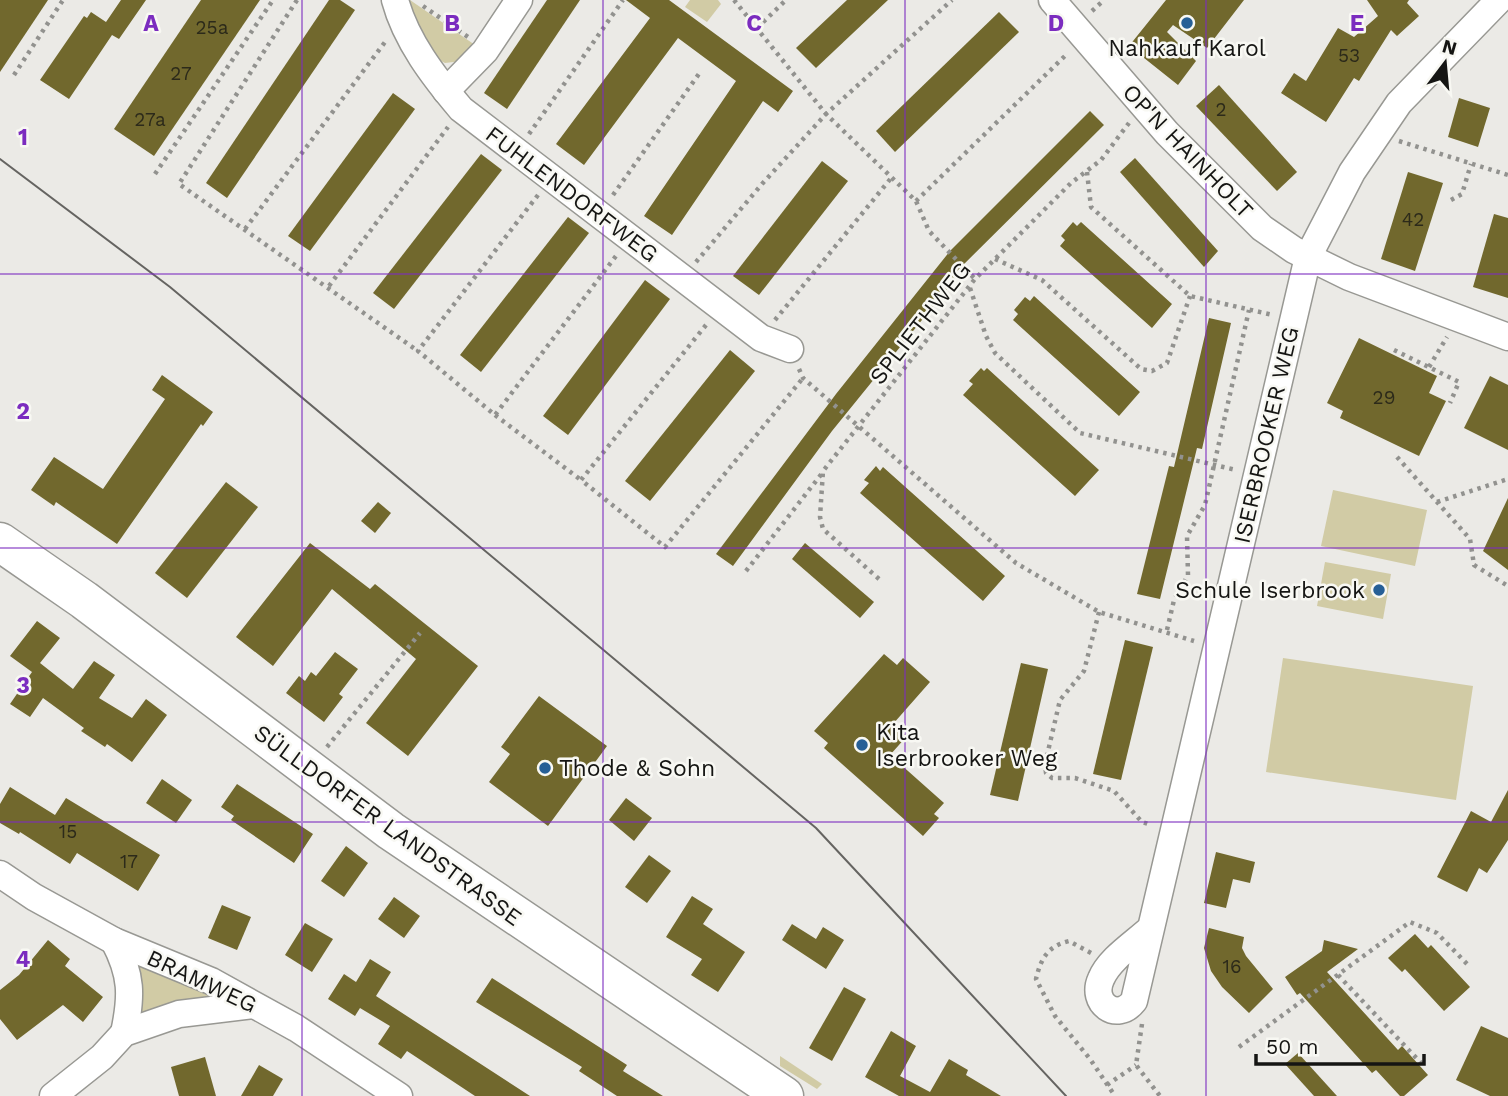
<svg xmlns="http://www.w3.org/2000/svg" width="1508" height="1096" font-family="'Work Sans',sans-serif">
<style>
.green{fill:#d1cba5}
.building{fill:#71682d}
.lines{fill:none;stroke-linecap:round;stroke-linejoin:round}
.minor-casing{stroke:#989893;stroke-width:29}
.primary-casing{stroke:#989893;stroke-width:41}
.path{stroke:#92928f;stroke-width:4.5;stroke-dasharray:3.5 5;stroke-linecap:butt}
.minor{stroke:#fff;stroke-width:26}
.primary{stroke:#fff;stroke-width:38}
.tram{stroke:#656461;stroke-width:2}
.grid{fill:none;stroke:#7b2cbf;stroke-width:2;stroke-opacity:0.55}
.poi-dot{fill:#265f96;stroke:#f8f8f3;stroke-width:2.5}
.labels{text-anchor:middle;stroke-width:5;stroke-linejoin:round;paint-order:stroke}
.number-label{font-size:19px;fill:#2c2a1a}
.poi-label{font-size:23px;fill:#151513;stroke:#f8f8f3;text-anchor:start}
.street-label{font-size:23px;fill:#151513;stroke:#f8f8f3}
.grid-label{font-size:23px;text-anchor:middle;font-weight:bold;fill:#7b2cbf;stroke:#f8f8f3;stroke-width:5;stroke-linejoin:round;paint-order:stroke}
</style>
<rect width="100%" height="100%" fill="#ebeae6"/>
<g class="green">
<path d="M403,0H410L475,45L462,61L445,63L437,59Z"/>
<path d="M690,0H718L721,4L707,22L685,7Z"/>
<path d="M1333,490L1427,510L1415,566L1321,546Z"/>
<path d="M1325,562L1391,574L1383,619L1317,606Z"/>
<path d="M1283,658L1473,686L1456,800L1266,772Z"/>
<path d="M137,962L207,987L210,995L208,999L142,1015L138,1012Z"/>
<path d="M780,1056L822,1084L817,1089L780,1066Z"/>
</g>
<g class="building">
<path d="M0,0H48L0,72Z"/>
<path d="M121,0H146L119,39L112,35L69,99L40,80L84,16L87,18L91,12L106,22Z"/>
<path d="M201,0H260L154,156L114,129Z"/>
<path d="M329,0H340L355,10L227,198L206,183Z"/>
<path d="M547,0H580L507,109L484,93Z"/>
<path d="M626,0H669L793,91L778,112L763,101L672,235L644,216L736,81L678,38L584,165L556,144L650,18Z"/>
<path d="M847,0H888L816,68L796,48Z"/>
<path d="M1166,0H1244L1207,48L1173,25L1167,32L1196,61L1178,85L1129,46Z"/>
<path d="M1367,0H1409L1407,3L1419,16L1397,36L1391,30L1359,81L1354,78L1326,122L1281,93L1294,73L1306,81L1338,28L1354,37L1378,16Z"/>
<path d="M999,12L1019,32L895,152L876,131Z"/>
<path d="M1219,85L1297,172L1277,191L1196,106Z"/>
<path d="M393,93L415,109L310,251L288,236Z"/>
<path d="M1459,98L1490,108L1478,147L1448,137Z"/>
<path d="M1090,111L1104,125L953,275L956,278L832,431L733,566L716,554L836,394L950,251Z"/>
<path d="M481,154L502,170L394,309L373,293Z"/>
<path d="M1135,158L1218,251L1204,267L1120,172Z"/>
<path d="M822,161L848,181L759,295L733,276Z"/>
<path d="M1408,172L1443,183L1415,271L1381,259Z"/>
<path d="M1494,214L1508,218V298L1473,287Z"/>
<path d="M568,217L589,233L481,372L460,355Z"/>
<path d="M1073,222L1077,226L1081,222L1172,304L1152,328L1060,246L1065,240L1061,236Z"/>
<path d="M645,280L670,299L568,435L543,416Z"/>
<path d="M1034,296L1140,392L1119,416L1013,320L1018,314L1014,310L1025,297L1030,301Z"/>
<path d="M1209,318L1231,323L1202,449L1197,448L1160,599L1137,594L1169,466L1174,467Z"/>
<path d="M1359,338L1437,376L1429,393L1446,401L1419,456L1340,418L1343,411L1327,403Z"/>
<path d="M730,350L755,371L650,501L625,481Z"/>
<path d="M981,368L984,371L987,368L1099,470L1075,496L963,395L973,384L969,381Z"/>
<path d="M162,375L213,412L203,426L201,424L117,544L56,502L54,506L31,490L54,457L103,489L165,399L152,390Z"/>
<path d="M1490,376L1508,385V450L1464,428Z"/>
<path d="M876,466L880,471L883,467L1005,576L983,601L860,493L869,483L864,480Z"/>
<path d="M226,482L258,507L187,598L155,573Z"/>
<path d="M1508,498V570L1483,551Z"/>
<path d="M378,502L391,513L375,533L361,521Z"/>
<path d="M310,543L370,589L375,584L478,666L408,756L366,723L416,659L332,589L273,666L236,637Z"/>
<path d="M805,543L874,602L860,618L792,559Z"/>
<path d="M37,621L60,638L40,663L73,689L94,661L115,675L99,698L132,718L146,699L167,715L132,762L107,744L105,747L81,731L84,728L43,698L30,717L10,704L32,672L10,656Z"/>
<path d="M1125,640L1153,647L1121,780L1093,774Z"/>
<path d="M335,652L358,669L339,694L343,697L324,722L286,693L299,676L305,681L311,672L316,676Z"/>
<path d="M884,654L897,665L903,658L930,682L893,724L907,736L890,755L944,803L934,814L939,818L923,836L824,748L828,743L814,731Z"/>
<path d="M1021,663L1048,669L1018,801L990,795Z"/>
<path d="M539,696L607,746L548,826L489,782L510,754L501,747Z"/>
<path d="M162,779L192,800L176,823L146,803Z"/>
<path d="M237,784L313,834L294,863L231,820L234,816L221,807Z"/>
<path d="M10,787L55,815L66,798L160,855L138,891L77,853L70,864L20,832L19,834L0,823V804Z"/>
<path d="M1508,790V840L1487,873L1479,868L1467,892L1437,877L1471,811L1491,822Z"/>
<path d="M626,798L652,818L634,841L609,820Z"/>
<path d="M346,846L368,863L344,897L321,881Z"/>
<path d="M1216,852L1255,862L1250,883L1233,879L1226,908L1204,903Z"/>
<path d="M649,855L671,871L647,903L625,887Z"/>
<path d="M692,896L713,909L703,924L745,952L718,992L691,975L702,959L666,937Z"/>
<path d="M394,897L420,916L404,938L378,919Z"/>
<path d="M222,905L251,917L237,950L208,938Z"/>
<path d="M305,923L333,939L312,972L285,955Z"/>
<path d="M792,924L816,939L823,927L844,940L826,969L782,940Z"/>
<path d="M1209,928L1244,937L1242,948L1246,956L1273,989L1249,1013L1222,987L1211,971L1204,948Z"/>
<path d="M1415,934L1428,948L1431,945L1470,987L1444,1011L1405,969L1402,972L1388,958Z"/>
<path d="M48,940L70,959L65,966L103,997L83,1022L63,1005L17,1040L0,1019V990L19,975Z"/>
<path d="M1324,940L1358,949L1327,972L1398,1050L1402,1046L1428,1075L1404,1096H1400L1376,1070L1372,1073L1300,993L1297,995L1285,977L1322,951Z"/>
<path d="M370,959L391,972L376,996L530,1096H475L407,1051L401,1059L378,1044L390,1026L360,1008L355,1016L328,999L344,974L356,982Z"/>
<path d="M492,978L627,1065L623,1071L663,1096H617L579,1071L582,1067L476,1002Z"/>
<path d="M844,987L866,999L832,1061L809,1048Z"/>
<path d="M1481,1026L1508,1038V1096H1490L1456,1080Z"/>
<path d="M891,1031L916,1046L900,1076L930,1092L949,1059L968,1070L966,1075L1001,1096H899L865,1077Z"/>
<path d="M1298,1053L1337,1096H1314L1285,1064Z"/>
<path d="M205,1057L216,1096H179L171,1067Z"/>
<path d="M259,1065L283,1079L273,1096H241Z"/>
</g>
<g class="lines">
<g class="minor-casing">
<g id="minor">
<path d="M395,0C406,41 434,77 461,109L761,338L790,349"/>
<path d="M1052,0L1167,133L1262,228L1294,250L1349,277L1508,337"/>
<path d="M446,91L485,51L519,0"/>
<path d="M0,874L34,897L114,941L211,981L296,1028L399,1096"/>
<path d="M1151,928C1135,943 1109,959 1101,979C1090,1003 1117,1023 1134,1001L1308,257L1352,172L1399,103L1499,0"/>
<path d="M114,941C132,975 132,996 124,1033"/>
<path d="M53,1096L102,1057L124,1033L179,1014L253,1005"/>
</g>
</g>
<g class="primary-casing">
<path id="primary" d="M0,542L84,600L391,831L784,1096"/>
</g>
<g class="path">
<path d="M297,0L179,184L418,351"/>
<path d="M734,0L826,114L916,201L929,231L975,279"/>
<path d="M423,6L468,37"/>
<path d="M1092,11L1104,0"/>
<path d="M757,28L786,0"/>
<path d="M14,75L63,0"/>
<path d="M529,134L623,0"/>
<path d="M1399,141L1508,175"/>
<path d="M1087,172L1091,207L1190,296L1273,315"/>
<path d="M155,174L273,0"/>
<path d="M538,195L418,351L495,415L616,256"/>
<path d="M613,195L701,71"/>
<path d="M1451,200L1462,194L1471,164"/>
<path d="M916,201L1068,53"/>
<path d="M245,229L385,42"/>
<path d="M995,259L1042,280L1141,369L1152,371L1167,363L1190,296"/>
<path d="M696,262L762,184L826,114L952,0"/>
<path d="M329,286L448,127"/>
<path d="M970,288L986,336L995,353L1080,433L1236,470"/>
<path d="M775,320L892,177"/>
<path d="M706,325L581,480L665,547L803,378"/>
<path d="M1394,350L1459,382L1450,403"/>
<path d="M1429,367L1447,337"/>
<path d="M799,369L803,378L1016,563L1099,612L1194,641"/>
<path d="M495,415L581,480"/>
<path d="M1397,457L1470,539L1474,565L1508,586"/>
<path d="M1437,502L1508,479"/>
<path d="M746,571L823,472"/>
<path d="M879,579L823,529L820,517L823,471L975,279L1071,183L1101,160L1129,123"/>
<path d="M1099,612L1084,671L1060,700L1045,764L1046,773L1052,778H1075L1114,791L1142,822L1151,825"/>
<path d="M1167,630L1174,600L1188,575L1187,536L1205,505L1249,310"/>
<path d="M327,747L420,633"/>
<path d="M1091,953L1069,941C1048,946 1041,958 1036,979L1055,1016L1090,1059L1115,1096"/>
<path d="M1338,975L1422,1064"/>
<path d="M1142,1024L1136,1065L1160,1096"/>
<path d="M1239,1047L1410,922L1437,933L1469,966"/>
<path d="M1107,1085L1136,1065"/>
</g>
<use href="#minor" class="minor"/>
<use href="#primary" class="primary"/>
<path class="tram" d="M0,159L170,287L816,828L1066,1096"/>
</g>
<path class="grid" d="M302,0V1096M603,0V1096M905,0V1096M1206,0V1096M0,274H1508M0,548H1508M0,822H1508"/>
<g class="poi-dot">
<circle cx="1187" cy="23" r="7"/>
<circle cx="1379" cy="590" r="7"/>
<circle cx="862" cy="745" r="7"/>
<circle cx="545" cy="768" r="7"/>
</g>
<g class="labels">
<g class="number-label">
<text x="212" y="34">25a</text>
<text x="1349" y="62">53</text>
<text x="181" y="80">27</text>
<text x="1221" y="116">2</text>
<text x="150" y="126">27a</text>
<text x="1413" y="226">42</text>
<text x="1384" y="404">29</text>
<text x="68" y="838">15</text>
<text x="129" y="868">17</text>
<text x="1232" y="973">16</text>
</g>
<g class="poi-label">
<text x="1187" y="56" text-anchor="middle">Nahkauf Karol</text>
<text x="1365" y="598" text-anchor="end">Schule Iserbrook</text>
<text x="876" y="740">Kita<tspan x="876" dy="26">Iserbrooker Weg</tspan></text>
<text x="559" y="776">Thode &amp; Sohn</text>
</g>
<g class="street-label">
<text transform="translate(1188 151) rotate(46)" y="8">OP'N HAINHOLT</text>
<text transform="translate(572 194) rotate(37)" y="8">FUHLENDORFWEG</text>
<text transform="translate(920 323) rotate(-52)" y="8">SPLIETHWEG</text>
<text transform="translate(1266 435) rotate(-77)" y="8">ISERBROOKER WEG</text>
<text transform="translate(388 825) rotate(36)" y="8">SÜLLDORFER LANDSTRASSE</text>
<text transform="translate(202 981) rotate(25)" y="8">BRAMWEG</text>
</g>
</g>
<g class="grid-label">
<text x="151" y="31">A</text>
<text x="452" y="31">B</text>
<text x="754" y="31">C</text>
<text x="1056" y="31">D</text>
<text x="1357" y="31">E</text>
<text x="23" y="145">1</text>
<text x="23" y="419">2</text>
<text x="23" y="693">3</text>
<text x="23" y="967">4</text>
</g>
<g transform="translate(1445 63) rotate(16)" stroke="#f8f8f3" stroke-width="5" paint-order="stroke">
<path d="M0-5L12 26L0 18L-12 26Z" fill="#151513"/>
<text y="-10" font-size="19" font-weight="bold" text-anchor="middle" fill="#151513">N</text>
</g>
<path d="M1256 1054v10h168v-10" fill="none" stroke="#151513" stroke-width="3.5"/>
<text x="1266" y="1054" font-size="21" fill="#151513" stroke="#f8f8f3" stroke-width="5" paint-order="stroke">50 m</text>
</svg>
